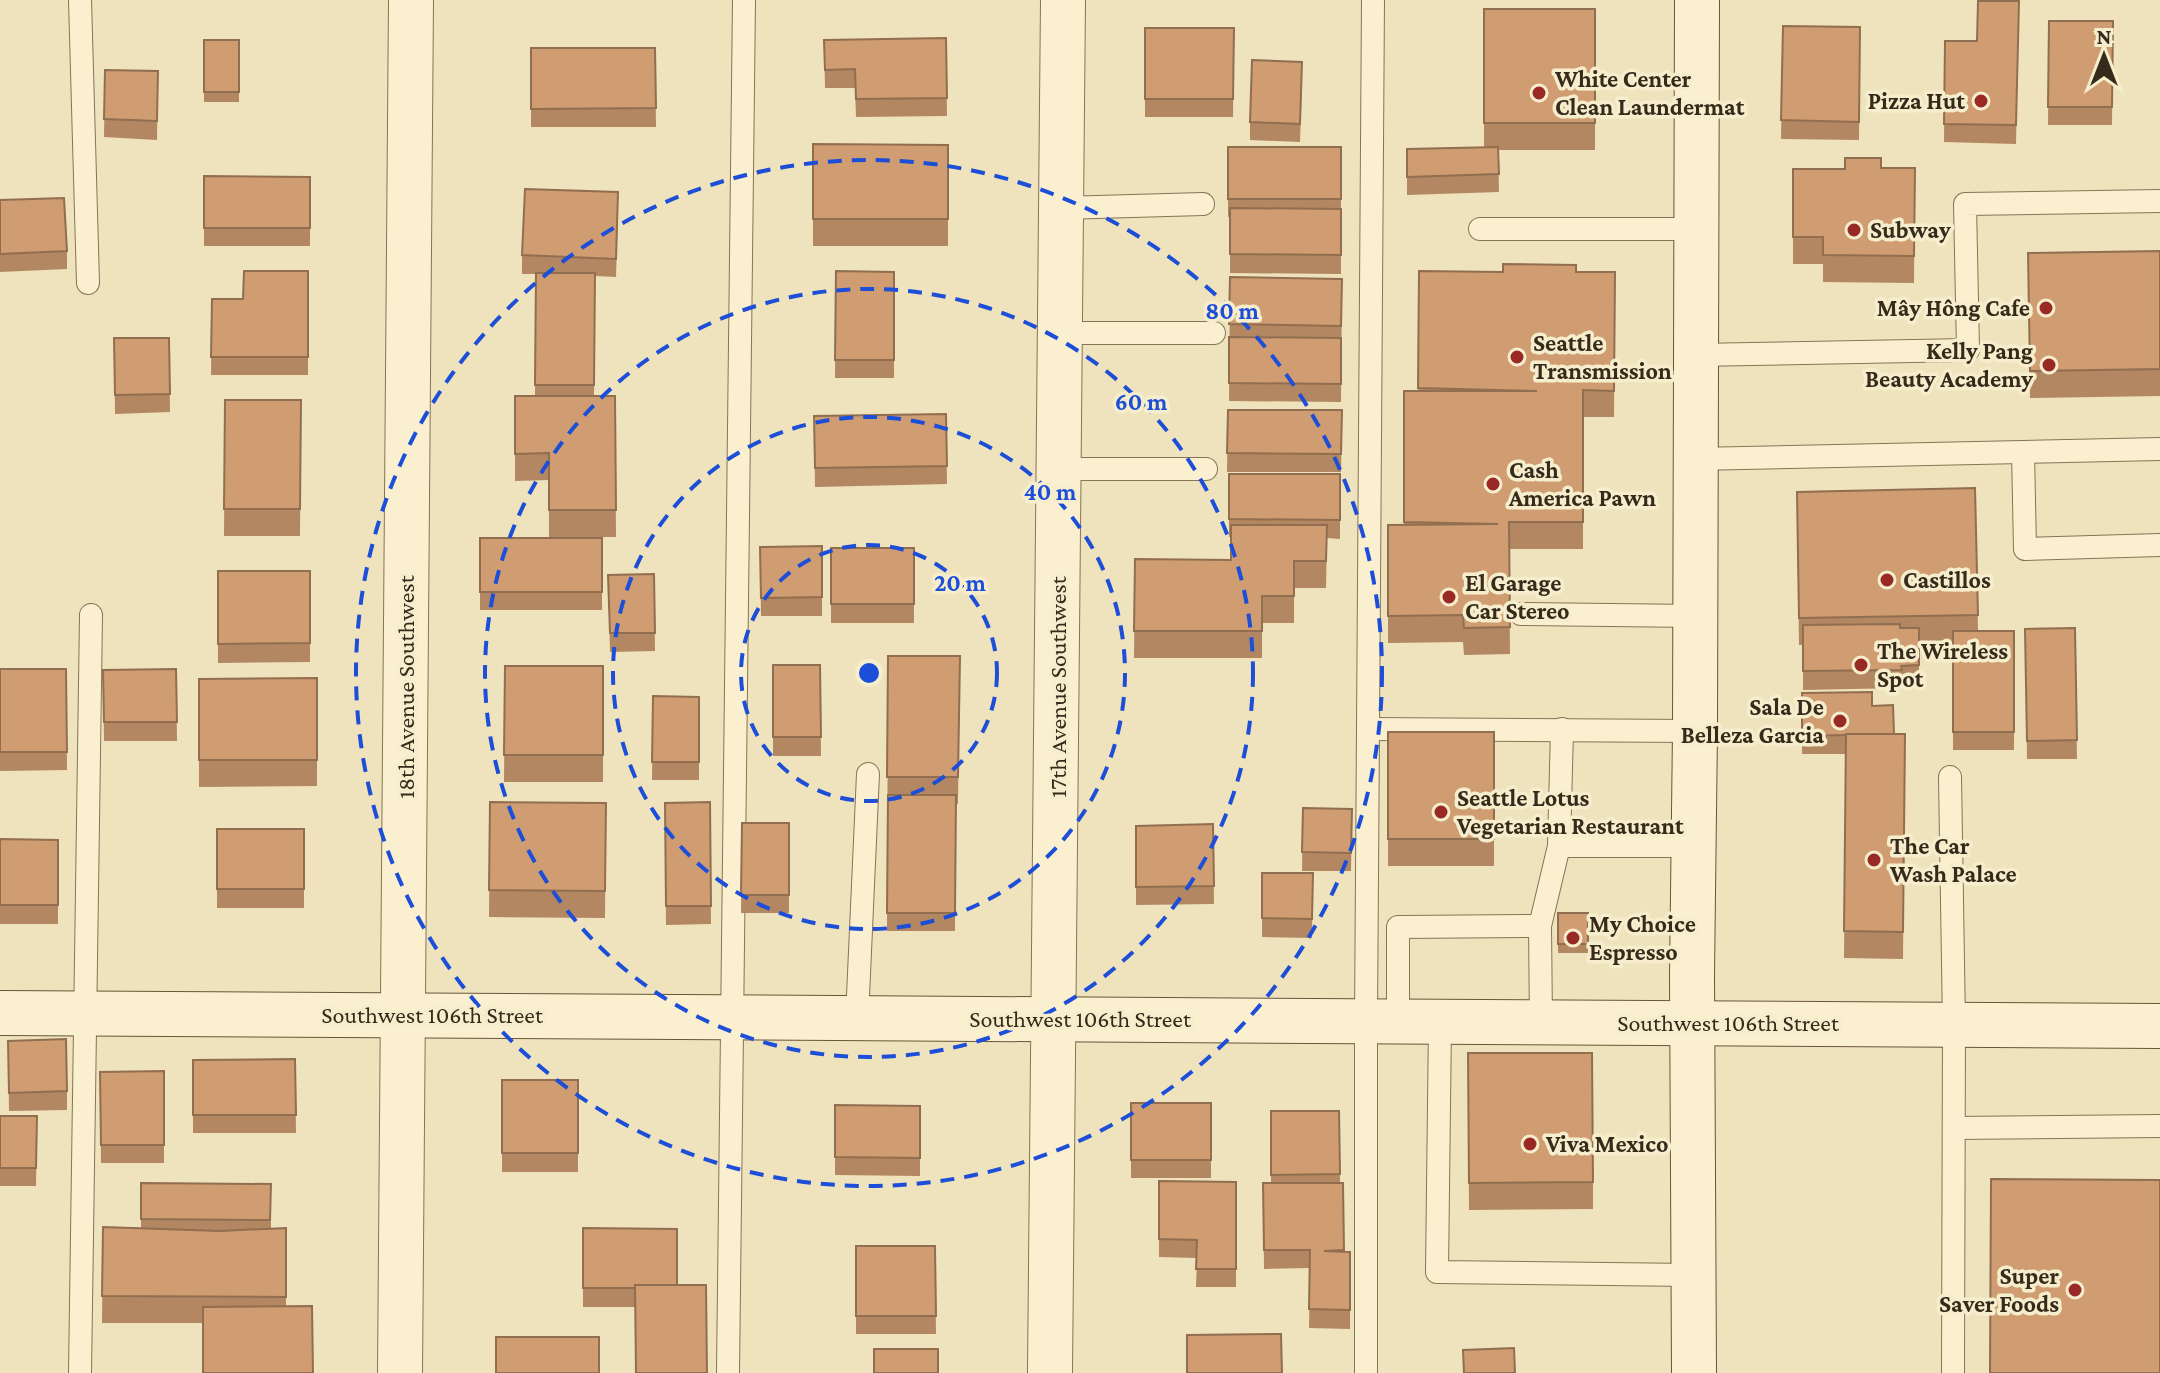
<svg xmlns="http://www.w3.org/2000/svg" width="2160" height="1373" font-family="'Crimson Pro',serif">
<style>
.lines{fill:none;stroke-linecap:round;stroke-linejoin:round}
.lane-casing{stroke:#877356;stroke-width:24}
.street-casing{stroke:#877356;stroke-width:46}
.secondary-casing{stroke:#695439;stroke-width:46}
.lane{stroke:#faf0d0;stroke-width:22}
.street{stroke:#faf0d0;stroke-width:44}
.secondary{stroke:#faf0d0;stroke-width:44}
.wall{fill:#b28761}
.building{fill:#cf9d71;stroke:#916e4f;stroke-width:2}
.ring{fill:none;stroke:#1d4ed8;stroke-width:4;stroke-dasharray:14 10}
.poi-dot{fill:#982924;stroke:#f6edcd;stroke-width:3}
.labels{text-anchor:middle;stroke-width:7;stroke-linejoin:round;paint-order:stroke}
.poi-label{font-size:24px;font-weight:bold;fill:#362a1b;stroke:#f6edcd;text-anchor:start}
.street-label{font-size:24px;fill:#362a1b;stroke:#f6edcd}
.centre{fill:#1d4ed8;stroke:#f6edcd;stroke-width:4}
.ring-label{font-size:24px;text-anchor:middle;font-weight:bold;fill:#1d4ed8;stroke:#f6edcd;stroke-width:7;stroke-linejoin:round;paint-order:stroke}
</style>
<rect width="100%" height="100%" fill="#efe3bd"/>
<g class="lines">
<g class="lane-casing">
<g id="lane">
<path d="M80,0L88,283"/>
<path d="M1061,208L1203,204"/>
<path d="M1480,229H1697"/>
<path d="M1060,333H1214"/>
<path d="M1696,355L1968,350L1965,204L2160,201"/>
<path d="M2023,452L2025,549L2160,545"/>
<path d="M1695,459L2160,449"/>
<path d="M1059,469H1206"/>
<path d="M1521,614L1695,616"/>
<path d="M1368,729L1695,731"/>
<path d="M1950,777L1954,1024L1953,1373"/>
<path d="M1559,846H1693"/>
<path d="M857,1018L868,774"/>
<path d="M1398,1021V927L1540,926"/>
<path d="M1440,1022L1437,1272L1692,1275"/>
<path d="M1541,1022L1540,926L1559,846L1562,729"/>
<path d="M1954,1128L2160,1126"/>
<path d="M80,1373L91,615"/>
<path d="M728,1373L744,0"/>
<path d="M1366,1373V1021L1373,0"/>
</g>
</g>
<g class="street-casing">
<g id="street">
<path d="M400,1373L411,0"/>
<path d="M1050,1373L1063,0"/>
</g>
</g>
<g class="secondary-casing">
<g id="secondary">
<path d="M0,1013L2160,1026"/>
<path d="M1694,1373L1692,975L1695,731L1697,0"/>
</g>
</g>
<use href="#lane" class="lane"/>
<use href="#street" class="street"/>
<use href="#secondary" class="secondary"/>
</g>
<g class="wall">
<path d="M2019,1L2016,144L1944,142L1945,41H1977Z"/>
<path d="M1484,9H1595V150H1498L1499,192L1407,195V149L1484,147Z"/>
<path d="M2049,21H2113L2112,125H2048Z"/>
<path d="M1783,26L1860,27L1859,140L1781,139Z"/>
<path d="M1145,28H1234L1233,117H1145Z"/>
<path d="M946,38L947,116L856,117L855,88H825L824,40Z"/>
<rect x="204" y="40" width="35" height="62"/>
<path d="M531,48H655L656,127H531Z"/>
<path d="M105,70L158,71L157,140L104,137Z"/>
<path d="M1302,80L1300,142L1250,140V122Z"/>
<path d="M813,144L948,145V246H813Z"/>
<path d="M1228,147H1341V274L1230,273V217H1228Z"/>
<path d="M1881,168H1915L1914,283L1823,282V264H1793V169Z"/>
<path d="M204,176L310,177V246H204Z"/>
<path d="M0,200L67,251V269L0,272Z"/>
<path d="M618,210L616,277L595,276L594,396H615L616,537H549V480L515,481V396H535L536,274H522V255Z"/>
<path d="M2160,251V396L2030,398L2028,253Z"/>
<path d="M308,271V375H211L212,299H243Z"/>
<path d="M836,271L894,272V378H835Z"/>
<path d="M1419,271L1615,272L1614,417H1583V549H1509L1510,654L1464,655L1463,642L1388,643V525H1404V391H1418Z"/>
<path d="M1230,277L1342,279L1341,402L1229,401Z"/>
<path d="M114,338H169L170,412L115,414Z"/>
<path d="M225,400H301L300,536H224Z"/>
<path d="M1228,410H1342L1341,472H1227Z"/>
<path d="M946,414L947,484L815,487L814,416Z"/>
<path d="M1229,474H1340V539L1327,538L1326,588H1294V623H1262V658H1134L1135,559L1231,560V537H1229Z"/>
<path d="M1975,488L1978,631H2014V750H1953V642L1919,643V684L1902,685V688L1803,690V645H1799L1797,519Z"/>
<rect x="480" y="538" width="122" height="72"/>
<path d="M822,546V616H761L760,547Z"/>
<rect x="831" y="548" width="83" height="75"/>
<path d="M218,571H310V662L218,663Z"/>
<path d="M654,574L655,651L610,652L608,575Z"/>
<path d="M2075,628L2077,759H2027L2025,629Z"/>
<path d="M888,656H960L958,804H956L955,931H887Z"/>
<path d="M773,665H820L821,756H773Z"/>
<path d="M505,666H603V782H504Z"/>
<path d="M0,669H66L67,770L0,771Z"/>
<path d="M176,669L177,741H104L103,670Z"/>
<path d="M317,678V786L199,787V679Z"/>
<path d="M1802,693L1872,706L1894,734H1905L1903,959L1844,958L1846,754H1802Z"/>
<path d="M653,696L699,697V780H652Z"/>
<rect x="1388" y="732" width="106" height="134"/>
<path d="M490,802L606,803L605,918L489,917Z"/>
<path d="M710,802L711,924L666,925L665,803Z"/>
<path d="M1303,808L1352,809L1351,871H1302Z"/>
<path d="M742,823H789V913H741Z"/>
<path d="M1213,824L1214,904L1136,905V826Z"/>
<rect x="217" y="829" width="87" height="79"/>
<path d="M0,839L58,840V924H0Z"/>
<path d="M1262,873H1313L1312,938L1262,937Z"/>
<rect x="1558" y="913" width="30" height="40"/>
<path d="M8,1041L67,1091V1110L9,1111Z"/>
<path d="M1468,1053L1593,1182V1209L1469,1210Z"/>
<path d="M295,1059L296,1133H193V1060Z"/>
<path d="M164,1071V1163H101L100,1072Z"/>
<rect x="502" y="1080" width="76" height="92"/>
<rect x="1131" y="1103" width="80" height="75"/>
<path d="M835,1105L920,1106V1176L835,1175Z"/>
<path d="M1271,1111H1339L1340,1183H1343L1344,1252H1350V1329L1309,1328L1310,1268L1264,1269L1263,1183H1271Z"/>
<path d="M0,1116H37L36,1186H0Z"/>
<path d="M1159,1181L1236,1182V1287H1196L1197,1258L1159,1257Z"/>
<path d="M141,1183L271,1184V1229L286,1228V1306L203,1323H102L103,1227L141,1228Z"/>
<path d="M583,1228L677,1285L635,1307H583Z"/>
<path d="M856,1246H935L936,1334H856Z"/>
</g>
<g class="building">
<path d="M1978,1H2019L2016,125L1944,124L1945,41H1977Z"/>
<rect x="1484" y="9" width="111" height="114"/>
<path d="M2049,21H2113L2112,107H2048Z"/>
<path d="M1783,26L1860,27L1859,122L1781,120Z"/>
<path d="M1145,28H1234L1233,99H1145Z"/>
<path d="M946,38L947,98L856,99L855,69L825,70L824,40Z"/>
<rect x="204" y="40" width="35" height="52"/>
<path d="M531,48H655L656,108L531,109Z"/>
<path d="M1252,60L1302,62L1300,124L1250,122Z"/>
<path d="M105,70L158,71L157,121L104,119Z"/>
<path d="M813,144L948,145V219H813Z"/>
<rect x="1228" y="147" width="113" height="52"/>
<path d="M1498,147L1499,174L1407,177V149Z"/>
<path d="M1845,158H1881V168H1915L1914,256L1823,255V237H1793V169H1845Z"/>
<path d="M204,176L310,177V228H204Z"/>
<path d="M525,189L618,192L616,259L522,255Z"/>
<path d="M64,198L67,251L0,254V200Z"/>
<path d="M1230,208L1341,209V255L1230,254Z"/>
<path d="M2160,251V369L2030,371L2028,253Z"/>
<path d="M1503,264L1576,265V272H1615L1614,391L1583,390V522H1509L1510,627L1464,628L1463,615L1388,616V525L1498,524L1404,522V391H1537L1418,388L1419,271L1503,272Z"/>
<path d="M244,271H308V357H211L212,299H243Z"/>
<path d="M836,271L894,272V360H835Z"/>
<path d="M536,273H595L594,385H535Z"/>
<path d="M1230,277L1342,279L1341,326L1229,324Z"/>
<path d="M1229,337L1341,338V384L1229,383Z"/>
<path d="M114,338H169L170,394L115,395Z"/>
<path d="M515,396H615L616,510H549V453L515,454Z"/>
<path d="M225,400H301L300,509H224Z"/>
<path d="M1228,410H1342L1341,454L1227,453Z"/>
<path d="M946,414L947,466L815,468L814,416Z"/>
<path d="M1229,474H1340V520L1229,519Z"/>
<path d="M1975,488L1978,615L1799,618L1797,492Z"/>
<path d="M1231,525H1327L1326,561H1294V596H1262V631H1134L1135,559L1231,560Z"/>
<rect x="480" y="538" width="122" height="54"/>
<path d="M822,546V597L761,598L760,547Z"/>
<rect x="831" y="548" width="83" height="56"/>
<path d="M218,571H310V643L218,644Z"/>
<path d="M654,574L655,633H610L608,575Z"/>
<path d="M1900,624V628H1919V665L1901,666L1902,670L1803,671V625Z"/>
<path d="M2075,628L2077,740L2027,741L2025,629Z"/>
<rect x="1953" y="631" width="61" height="101"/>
<path d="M888,656H960L958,777H887Z"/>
<path d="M773,665H820L821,737H773Z"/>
<path d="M505,666H603V755H504Z"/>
<path d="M0,669H66L67,752H0Z"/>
<path d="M176,669L177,722H104L103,670Z"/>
<path d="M317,678V760H199V679Z"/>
<path d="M1872,692V706L1893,705L1894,734L1802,736V693Z"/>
<path d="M653,696L699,697V762H652Z"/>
<rect x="1388" y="732" width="106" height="107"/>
<path d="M1846,734H1905L1903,932L1844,931Z"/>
<path d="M888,795H956L955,913H887Z"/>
<path d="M490,802L606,803L605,891L489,890Z"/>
<path d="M710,802L711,906H666L665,803Z"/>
<path d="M1303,808L1352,809L1351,853L1302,852Z"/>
<path d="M742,823H789V895H741Z"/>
<path d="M1213,824L1214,886L1136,887V826Z"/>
<rect x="217" y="829" width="87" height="60"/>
<path d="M0,839L58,840V905H0Z"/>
<path d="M1262,873H1313L1312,919L1262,918Z"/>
<rect x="1558" y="913" width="30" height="31"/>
<path d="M66,1039L67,1091L9,1093L8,1041Z"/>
<path d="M1468,1053H1592L1593,1182L1469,1183Z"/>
<path d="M295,1059L296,1115H193V1060Z"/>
<path d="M164,1071V1145H101L100,1072Z"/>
<rect x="502" y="1080" width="76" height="73"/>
<rect x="1131" y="1103" width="80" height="57"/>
<path d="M835,1105L920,1106V1158L835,1157Z"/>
<path d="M1271,1111H1339L1340,1174L1271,1175Z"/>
<path d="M0,1116H37L36,1168H0Z"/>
<path d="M1991,1179L2160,1180V1373H1990Z"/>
<path d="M1159,1181L1236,1182V1269H1196L1197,1240L1159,1239Z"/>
<path d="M141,1183L271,1184L270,1220L141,1219Z"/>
<path d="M1263,1183H1343L1344,1250L1324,1251L1350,1252V1310L1309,1309L1310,1250H1264Z"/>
<path d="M103,1227L220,1231L286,1228V1297L102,1296Z"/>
<path d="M583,1228L677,1229V1285H635V1288H583Z"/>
<path d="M856,1246H935L936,1316H856Z"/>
<path d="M635,1285H706L707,1373H636Z"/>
<path d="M312,1306L313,1373H203V1307Z"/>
<path d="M1281,1334L1282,1373H1187V1335Z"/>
<rect x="496" y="1337" width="103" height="36"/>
<path d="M1514,1348L1515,1373H1464L1463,1350Z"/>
<rect x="874" y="1349" width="64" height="24"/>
</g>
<g class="ring">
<circle cx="869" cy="673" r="128"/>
<circle cx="869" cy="673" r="256"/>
<circle cx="869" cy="673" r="384"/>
<circle cx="869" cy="673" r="513"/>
</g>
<g class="poi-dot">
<circle cx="1539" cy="93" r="8"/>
<circle cx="1981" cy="101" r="8"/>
<circle cx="1854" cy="230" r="8"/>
<circle cx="2046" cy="308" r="8"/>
<circle cx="1517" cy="357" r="8"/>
<circle cx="2049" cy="365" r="8"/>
<circle cx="1493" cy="484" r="8"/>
<circle cx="1887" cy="580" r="8"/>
<circle cx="1449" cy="597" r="8"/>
<circle cx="1861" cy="665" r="8"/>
<circle cx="1840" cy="721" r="8"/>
<circle cx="1441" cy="812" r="8"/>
<circle cx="1874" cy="860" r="8"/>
<circle cx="1573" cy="938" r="8"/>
<circle cx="1530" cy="1144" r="8"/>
<circle cx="2075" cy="1290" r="8"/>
</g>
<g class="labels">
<g class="poi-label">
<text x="1555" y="87">White Center<tspan x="1555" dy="28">Clean Laundermat</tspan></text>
<text x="1965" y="109" text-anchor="end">Pizza Hut</text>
<text x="1870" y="238">Subway</text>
<text x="2030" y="316" text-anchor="end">Mây Hông Cafe</text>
<text x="1533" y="351">Seattle<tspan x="1533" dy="28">Transmission</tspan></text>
<text x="2033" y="359" text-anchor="end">Kelly Pang<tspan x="2033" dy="28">Beauty Academy</tspan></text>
<text x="1509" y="478">Cash<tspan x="1509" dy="28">America Pawn</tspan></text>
<text x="1903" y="588">Castillos</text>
<text x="1465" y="591">El Garage<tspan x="1465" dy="28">Car Stereo</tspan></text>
<text x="1877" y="659">The Wireless<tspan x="1877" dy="28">Spot</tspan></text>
<text x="1824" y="715" text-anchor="end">Sala De<tspan x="1824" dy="28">Belleza Garcia</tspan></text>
<text x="1457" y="806">Seattle Lotus<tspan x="1457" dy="28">Vegetarian Restaurant</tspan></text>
<text x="1890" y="854">The Car<tspan x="1890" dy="28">Wash Palace</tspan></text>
<text x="1589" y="932">My Choice<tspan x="1589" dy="28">Espresso</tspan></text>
<text x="1546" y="1152">Viva Mexico</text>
<text x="2059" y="1284" text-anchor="end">Super<tspan x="2059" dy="28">Saver Foods</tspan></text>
</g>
<g class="street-label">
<text transform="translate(406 687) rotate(-90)" y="8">18th Avenue Southwest</text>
<text transform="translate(1058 687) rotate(-90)" y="8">17th Avenue Southwest</text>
<text x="432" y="1023">Southwest 106th Street</text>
<text x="1080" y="1027">Southwest 106th Street</text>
<text x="1728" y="1031">Southwest 106th Street</text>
</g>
</g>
<circle cx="869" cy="673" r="12" class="centre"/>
<g class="ring-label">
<text x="1232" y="319">80 m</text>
<text x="1141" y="410">60 m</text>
<text x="1050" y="500">40 m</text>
<text x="960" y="591">20 m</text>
</g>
<g transform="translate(2104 56)" stroke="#f6edcd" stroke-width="6" paint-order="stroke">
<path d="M0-6L14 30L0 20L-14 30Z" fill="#362a1b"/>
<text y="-12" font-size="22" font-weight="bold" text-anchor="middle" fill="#362a1b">N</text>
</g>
</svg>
